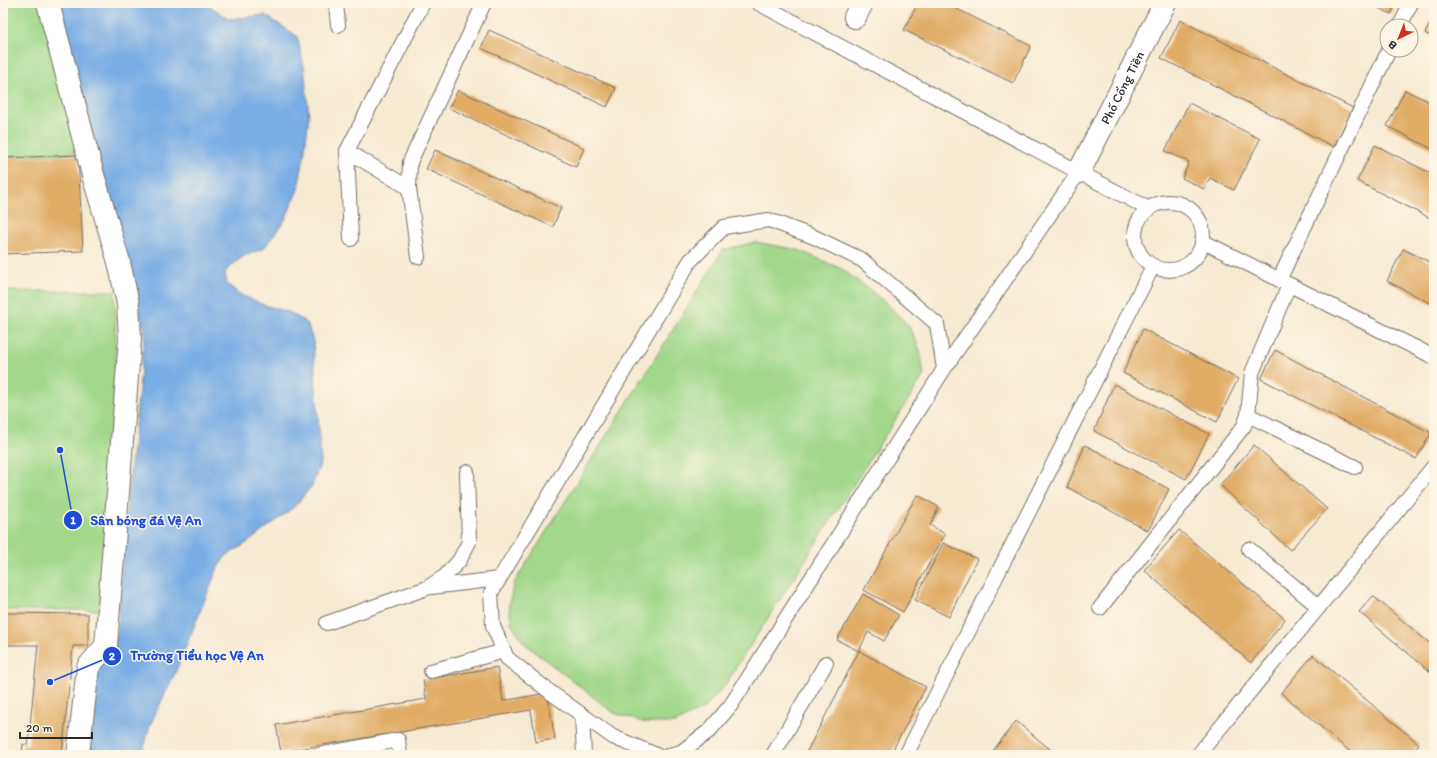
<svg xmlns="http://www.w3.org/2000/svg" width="1437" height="758" font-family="Itim,sans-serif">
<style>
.green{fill:#a1d88a;stroke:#66825a}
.water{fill:#78ade5;stroke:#526c88}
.building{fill:#e1ac66}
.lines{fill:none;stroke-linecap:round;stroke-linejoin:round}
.lane-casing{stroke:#726e66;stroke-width:16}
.street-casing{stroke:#726e66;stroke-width:24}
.lane{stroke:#fff;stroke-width:14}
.street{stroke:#fff;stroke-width:22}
.labels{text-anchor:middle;stroke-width:3;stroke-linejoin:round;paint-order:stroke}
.street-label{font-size:13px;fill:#2b2b2b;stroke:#fcf5e5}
.leader{fill:none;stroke:#1d4ed8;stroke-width:1.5}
.callout-dot{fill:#1d4ed8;stroke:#fcf5e5;stroke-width:1.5}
.mark-label{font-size:12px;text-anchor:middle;font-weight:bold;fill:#fff}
.callout-label{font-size:14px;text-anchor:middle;font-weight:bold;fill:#1d4ed8;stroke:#fcf5e5;stroke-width:3;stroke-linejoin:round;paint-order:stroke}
</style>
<rect width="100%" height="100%" fill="#fcf5e5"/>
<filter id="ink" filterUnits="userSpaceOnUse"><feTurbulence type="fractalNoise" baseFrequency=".025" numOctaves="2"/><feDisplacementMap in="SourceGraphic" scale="8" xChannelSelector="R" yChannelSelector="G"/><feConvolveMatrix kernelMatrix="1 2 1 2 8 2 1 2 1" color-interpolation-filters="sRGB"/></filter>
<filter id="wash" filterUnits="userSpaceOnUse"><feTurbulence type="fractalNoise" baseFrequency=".012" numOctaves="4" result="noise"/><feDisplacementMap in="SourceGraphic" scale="16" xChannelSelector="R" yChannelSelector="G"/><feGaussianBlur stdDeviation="0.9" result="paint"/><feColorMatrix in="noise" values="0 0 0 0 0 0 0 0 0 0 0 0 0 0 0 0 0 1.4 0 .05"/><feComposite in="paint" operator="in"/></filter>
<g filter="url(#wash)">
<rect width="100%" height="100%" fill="#f7ead3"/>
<g class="green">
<path d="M3,3H43L81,153L3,157Z"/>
<path d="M756,242L798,250L842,269L885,302L908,325L920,350L924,375L723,688L703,709L675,723H646L614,713L524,643L511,623L509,604L514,583L723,250Z"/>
<path d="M3,291H115L117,610H3Z"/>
</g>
<path class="water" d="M55,3H206L229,19L265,15L297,36L304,66L309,116L304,157L298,189L285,220L264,248L242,257L225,272L227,284L241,295L264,305L291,313L307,323L313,341L321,462L312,486L294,507L247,543L226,556L218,567L176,671L150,725L142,755H84L96,663L111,660L118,630L125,522L145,332L86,125Z"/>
<g id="blocks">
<g class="building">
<path d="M918,3H945L1031,46L1013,83L904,30Z"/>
<path d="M1368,3H1396L1391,14Z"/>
<path d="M1434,16V38L1425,33Z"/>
<path d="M1180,20L1353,108L1334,147L1161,58Z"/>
<path d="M489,30L616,88L607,107L481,48Z"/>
<path d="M458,90L584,148L576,167L449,108Z"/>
<path d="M1405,90L1434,104V150L1387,126Z"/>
<path d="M1189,103L1260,139L1234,190L1210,178L1204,189L1182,178L1189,162L1165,151Z"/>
<path d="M1375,145L1434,175V220L1357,181Z"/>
<path d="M435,150L561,208L553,227L426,169Z"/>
<path d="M78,155L83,251L3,254V158Z"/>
<path d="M1403,249L1434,264V305L1387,281Z"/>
<path d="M1143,329L1238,379L1217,422L1123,373Z"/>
<path d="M1275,350L1431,433L1416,459L1261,379Z"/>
<path d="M1114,384L1209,434L1186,479L1094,431Z"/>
<path d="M1085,445L1169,489L1148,531L1067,487Z"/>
<path d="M1254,445L1327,509L1290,550L1220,485Z"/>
<path d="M917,495L939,507L930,525L945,534L903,612L864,590Z"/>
<path d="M1179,530L1285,619L1251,663L1144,570Z"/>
<path d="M943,543L977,559L949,617L915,600Z"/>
<path d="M863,594L899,615L884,641L868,632L859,651L926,687L890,755H805L859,651L837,640Z"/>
<path d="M1373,596L1434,647V675L1359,612Z"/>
<path d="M3,613L88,614V646H73L62,755H22L23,744L28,745L38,645H3Z"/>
<path d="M1313,655L1419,744L1409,755H1354L1281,693Z"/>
<path d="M497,667L503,701L547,693L555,739L536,742L531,710L281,752L276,725L426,699L423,680Z"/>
<path d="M1016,721L1057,755H990Z"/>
<path d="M376,751V755H352Z"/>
</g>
</g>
</g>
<g filter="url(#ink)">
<use href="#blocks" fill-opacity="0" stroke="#726e66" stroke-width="1"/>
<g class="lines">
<g class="lane-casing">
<g id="lane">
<path d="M336,3L338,25"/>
<path d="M758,3L1149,209"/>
<path d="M1400,26L1411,3"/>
<path d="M347,151L351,239"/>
<path d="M409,188L347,151L423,3"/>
<circle cx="1169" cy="236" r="34"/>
<path d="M1202,241L1434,357"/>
<path d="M418,257L409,188L410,162L484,3"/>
<path d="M1279,280L1389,50"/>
<path d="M1248,415L1355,467"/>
<path d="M1249,549L1319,607"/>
<path d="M431,587L499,579"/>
<path d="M1100,608L1244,426L1248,415L1252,373L1289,285"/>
<path d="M327,623L427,588L444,577L459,561L469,542L467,472"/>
<path d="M431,671L504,651"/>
<path d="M582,715L584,755"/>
<path d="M319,755L398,740L400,755"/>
<path d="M656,755L613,737L550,692L507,658L493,626L491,593L690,261L724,227L769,220L814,237L862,260L937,324L944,369"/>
<path d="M669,755L681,752L709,731L731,705L944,369L1079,172"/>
<path d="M773,755L826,663"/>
<path d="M906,755L1153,266"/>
<path d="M1198,755L1434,466"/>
</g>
</g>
<g class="street-casing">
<g id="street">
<path d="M48,3L93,175L119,262L128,304L130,339L106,646L88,667L78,755"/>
<path d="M855,17L862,3"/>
<path id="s1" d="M1079,172L1165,3"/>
</g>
</g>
<use href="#lane" class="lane"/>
<use href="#street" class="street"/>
</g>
</g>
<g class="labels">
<g class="street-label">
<text dy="5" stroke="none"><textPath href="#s1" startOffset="95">Phố Cổng Tiền</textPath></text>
</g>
</g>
<path class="leader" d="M60 450L73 520M50 682L112 656"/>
<g class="callout-dot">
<circle cx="60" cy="450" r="4"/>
<circle cx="50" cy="682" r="4"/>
<circle cx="73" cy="520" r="10"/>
<circle cx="112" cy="656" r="10"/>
</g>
<g class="mark-label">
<text x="73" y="524">1</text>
<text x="112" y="660">2</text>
</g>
<g class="callout-label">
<text x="146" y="525">Sân bóng đá Vệ An</text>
<text x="197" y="660">Trường Tiểu học Vệ An</text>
</g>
<rect width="1437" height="758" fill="none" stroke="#fcf5e5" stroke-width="16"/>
<g transform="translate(1399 38) rotate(223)"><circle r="19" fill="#fcf5e5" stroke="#a8a49b"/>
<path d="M0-3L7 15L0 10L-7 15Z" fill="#c8321e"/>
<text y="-6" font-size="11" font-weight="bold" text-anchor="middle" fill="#2b2b2b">B</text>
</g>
<path d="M20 732v6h72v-6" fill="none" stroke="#2b2b2b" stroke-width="2"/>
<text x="26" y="732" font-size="12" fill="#2b2b2b" stroke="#fcf5e5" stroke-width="3" paint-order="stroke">20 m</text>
</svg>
